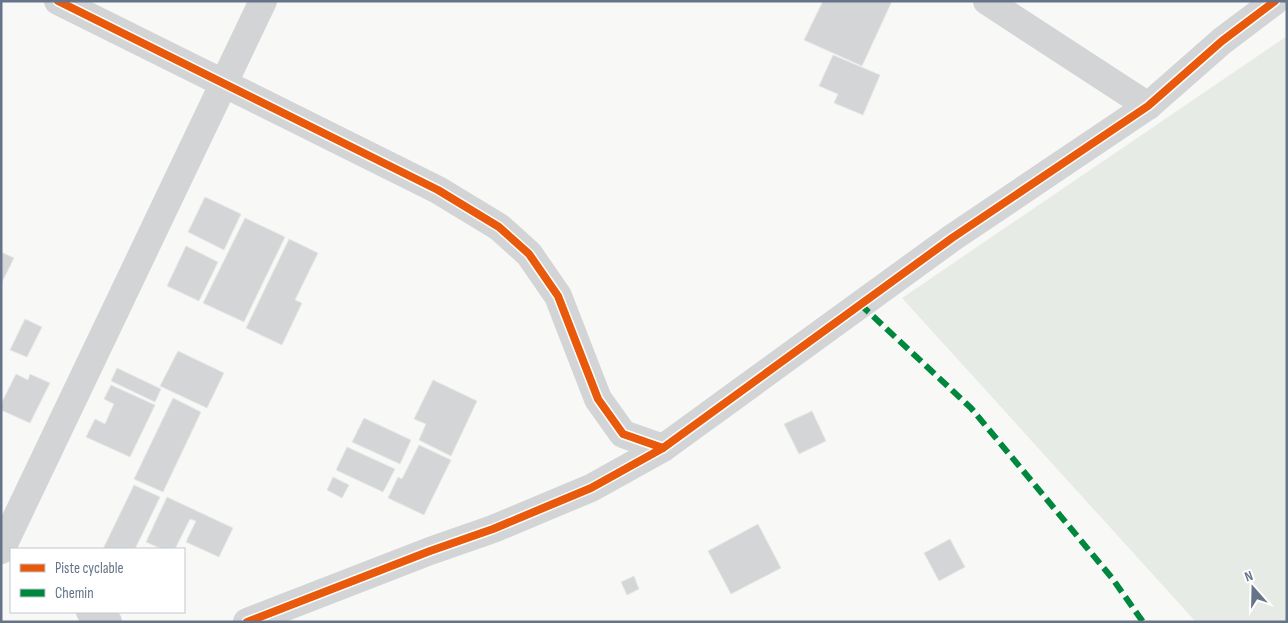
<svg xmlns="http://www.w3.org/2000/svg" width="1288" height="623" font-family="'Sofia Sans Condensed',sans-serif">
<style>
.green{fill:#e7ebe5}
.building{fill:#d4d5d6;stroke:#e7e7e6}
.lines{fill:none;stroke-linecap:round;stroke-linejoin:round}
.minor{stroke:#d3d4d5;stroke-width:28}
.quiet{stroke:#00873e;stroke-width:6;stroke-dasharray:12 6;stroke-linecap:butt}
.cycleway-casing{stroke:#fff;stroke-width:11}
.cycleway{stroke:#e8590c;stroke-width:8}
</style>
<rect width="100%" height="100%" fill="#f8f8f7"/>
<path class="green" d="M1287,36V622H1196L902,298Z"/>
<g class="building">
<path d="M823,1H892L862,66L804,40Z"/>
<path d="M833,55L880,75L863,115L834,103L838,94L819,86Z"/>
<path d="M205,197L241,214L224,250L188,232Z"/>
<path d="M245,218L285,237L244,322L203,303Z"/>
<path d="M289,239L318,253L295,300L302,303L282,345L246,328Z"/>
<path d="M186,246L218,262L199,301L167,286Z"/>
<path d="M1,252L14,258L1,284Z"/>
<path d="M25,319L42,327L27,357L10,350Z"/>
<path d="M178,351L224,373L207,408L160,386Z"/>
<path d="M117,368L161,389L155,402L111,381Z"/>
<path d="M16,374L28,380L30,374L50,383L30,423L1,410V404Z"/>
<path d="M433,380L477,401L451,456L419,440L426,424L414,419Z"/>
<path d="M111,385L155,405L130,457L86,437L95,419L105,424L114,404L104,399Z"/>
<path d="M173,398L201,412L163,492L134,479Z"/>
<path d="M812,411L826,441L799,454L784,424Z"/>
<path d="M364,418L411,440L400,464L352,442Z"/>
<path d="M419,445L451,460L424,515L388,498L398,477L402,479Z"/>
<path d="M347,447L395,469L383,492L336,470Z"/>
<path d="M333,477L349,485L342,498L327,490Z"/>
<path d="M134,485L160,497L135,549H103Z"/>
<path d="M167,497L233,528L219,557L186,542L196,521L190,519L175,549H162L146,542Z"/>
<path d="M758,524L781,568L731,594L708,551Z"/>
<path d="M950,539L965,567L939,581L924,553Z"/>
<path d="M634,576L639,589L627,595L621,582Z"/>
</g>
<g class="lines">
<g class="minor">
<path d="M58,1L438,190L499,227L529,254L558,296L598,399L623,434L663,448"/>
<path d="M987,1L1148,106"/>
<path d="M1,550L263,1"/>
<path d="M90,612L108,622"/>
<path d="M247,622L430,551L493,529L591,488L663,448L952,238L1148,106L1222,41L1275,1"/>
</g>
<path class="quiet" d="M860,304L971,408L1112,578L1143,622"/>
<g class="cycleway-casing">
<g id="cycleway">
<path d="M58,1L438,190L499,227L529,254L558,296L598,399L623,434L663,448"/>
<path d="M247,622L430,551L493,529L591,488L663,448L952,238L1148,106L1222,41L1275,1"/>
</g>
</g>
<use href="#cycleway" class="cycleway"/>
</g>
<rect width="1288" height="623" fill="none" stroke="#657489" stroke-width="5"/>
<rect x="10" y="548" width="175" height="65" fill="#ffffff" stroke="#c1c7d0"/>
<rect x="20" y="564" width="25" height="8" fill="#e8590c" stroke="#c1c7d0"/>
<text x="55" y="573" font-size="15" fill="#657489">Piste cyclable</text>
<rect x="20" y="589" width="25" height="8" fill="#00873e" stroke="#c1c7d0"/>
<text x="55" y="598" font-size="15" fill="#657489">Chemin</text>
<g transform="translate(1253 588) rotate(340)" stroke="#ffffff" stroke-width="4" paint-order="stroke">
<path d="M0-4L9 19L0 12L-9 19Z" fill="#657489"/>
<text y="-8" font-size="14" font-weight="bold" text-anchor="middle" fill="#657489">N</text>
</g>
</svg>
